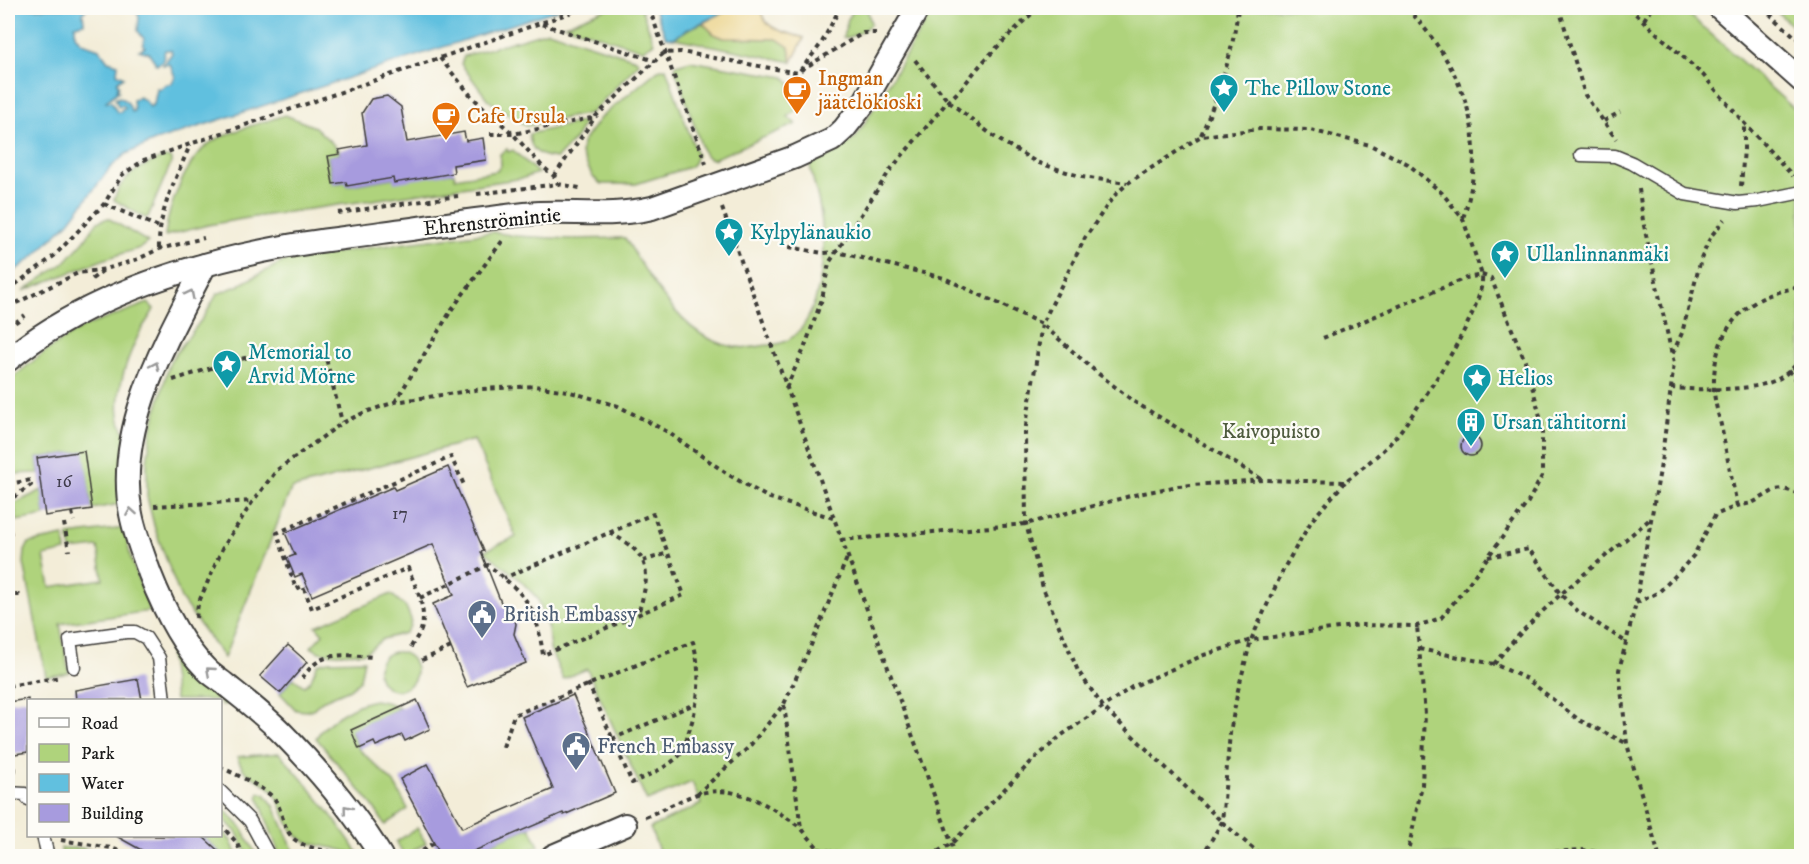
<svg xmlns="http://www.w3.org/2000/svg" width="1809" height="864" font-family="'IM FELL DW Pica',serif">
<style>
.green{fill:#afd37c;stroke:#66784c;stroke-width:1.5}
.sand{fill:#eeda9e;stroke:#857b5d;stroke-width:1.5}
.water{fill:#61c0df;stroke:#3e6e7e;stroke-width:1.5}
.building{fill:#a79bde}
.lines{fill:none;stroke-linecap:round;stroke-linejoin:round}
.service-casing{stroke:#3c3b38;stroke-width:15}
.minor-casing{stroke:#3c3b38;stroke-width:26}
.path{stroke:#3c3b38;stroke-width:4;stroke-dasharray:4.5 4.5;stroke-linecap:butt}
.service{stroke:#fff;stroke-width:12}
.minor{stroke:#fff;stroke-width:22}
.oneway{stroke:#999}
.labels{text-anchor:middle;stroke-width:4.5;stroke-linejoin:round;paint-order:stroke}
.number-label{font-size:18px;fill:#3f3c4c}
.food-label{font-size:21px;fill:#c56008;stroke:#fdfcf7;text-anchor:start}
.culture-label{font-size:21px;fill:#0d838f;stroke:#fdfcf7;text-anchor:start}
.street-label{font-size:21px;fill:#1c1c1c;stroke:#fdfcf7}
.park-label{font-size:21px;fill:#4f5c3e;stroke:#fdfcf7}
.service-label{font-size:21px;fill:#4e5e75;stroke:#fdfcf7;text-anchor:start}
</style>
<rect width="100%" height="100%" fill="#fdfcf7"/>
<filter id="ink" filterUnits="userSpaceOnUse"><feTurbulence type="fractalNoise" baseFrequency=".0167" numOctaves="2"/><feDisplacementMap in="SourceGraphic" scale="12" xChannelSelector="R" yChannelSelector="G"/><feConvolveMatrix kernelMatrix="1 2 1 2 8 2 1 2 1" color-interpolation-filters="sRGB"/></filter>
<filter id="wash" filterUnits="userSpaceOnUse"><feTurbulence type="fractalNoise" baseFrequency=".008" numOctaves="4" result="noise"/><feDisplacementMap in="SourceGraphic" scale="24" xChannelSelector="R" yChannelSelector="G"/><feGaussianBlur stdDeviation="1.35" result="paint"/><feColorMatrix in="noise" values="0 0 0 0 0 0 0 0 0 0 0 0 0 0 0 0 0 1.4 0 .05"/><feComposite in="paint" operator="in"/></filter>
<g filter="url(#wash)">
<rect width="100%" height="100%" fill="#f3edd8"/>
<g class="green">
<path d="M608,8H641L654,43L643,50L565,25Z"/>
<path d="M855,8H867L871,24L859,33L847,38L843,37L848,19Z"/>
<path d="M934,8H1682L1801,115V856H661L650,828L701,804L692,782L647,801L587,669L563,679L550,649L548,629L538,599L519,579L484,551L516,537L474,440L291,489L224,658L181,599L155,529L147,497V462L152,427L170,361L205,315L217,294L237,286L286,260L368,248L493,232L516,236L569,239L625,238C645,270 669,313 701,334C720,346 739,351 761,346C768,345 777,345 784,342C815,329 823,275 823,245C823,232 822,217 819,204C817,191 812,179 810,165L848,144L857,136Z"/>
<path d="M1773,8H1801V34Z"/>
<path d="M703,23L714,34L724,38L777,39L789,47L792,62L674,38L688,29Z"/>
<path d="M548,31L636,59L639,63L591,113L526,126L488,100L461,64L464,56Z"/>
<path d="M690,61L784,77L789,81L802,105L788,117L796,124L713,159L709,158L704,154L675,69L676,65Z"/>
<path d="M666,68L697,155L694,163L690,167L636,184H601L593,177L581,153L582,143L600,118L658,70Z"/>
<path d="M285,115L315,127L339,150L340,154L328,157L333,184L346,182L347,186L393,178L454,173L455,178L497,171L501,165L500,154L507,149L508,152L513,150L538,173L524,178L248,218L208,225L165,236C168,207 187,155 215,140C236,129 262,123 285,115Z"/>
<path d="M585,121L575,139L557,158C541,157 530,152 529,134Z"/>
<path d="M164,157L171,158V163L148,217L145,218L114,200C120,176 143,165 164,157Z"/>
<path d="M108,218L148,242L140,248L105,259L23,291L64,263L84,241L97,222Z"/>
<path d="M148,303L154,309C150,318 143,325 139,334C126,360 108,409 126,434L120,504L92,509L83,451L37,458L39,473L8,474V381L46,351L81,328Z"/>
<path d="M42,490L45,516L17,521L14,504Z"/>
<path d="M124,528L131,559L150,611L60,624L69,673L46,677L24,563L25,551L29,543L64,536L66,551L44,556L50,587L103,579L98,547L71,550L68,535Z"/>
<path d="M391,594L406,607L411,619L410,626L405,633L383,639L365,653L334,654L319,652L311,647L323,634L316,626Z"/>
<path d="M168,640L187,670L227,704L221,705L220,700H175Z"/>
<circle cx="397" cy="671" r="19"/>
<path d="M364,660L360,680L350,689L322,701L313,709L306,711L296,710L280,693L293,678L304,686C315,679 312,672 318,664L328,661Z"/>
<path d="M375,700L389,703L400,708L351,731L359,749L394,783L408,809L385,825L373,806L316,738C326,721 356,703 375,700Z"/>
<path d="M279,753C309,786 336,819 360,856C353,854 346,851 338,849C322,845 301,845 292,830C283,817 281,799 270,788C253,773 247,782 237,757Z"/>
<path d="M259,793L265,794L274,806L296,856H280L258,796Z"/>
<path d="M221,806L241,827L257,856H248L237,833L221,816Z"/>
<path d="M530,827L539,846L514,856H465L474,852V851Z"/>
<path d="M417,828L426,843L405,856L396,842Z"/>
<path d="M221,829L231,841L237,856H224L202,836H220Z"/>
<path d="M61,848H82L119,856H62Z"/>
</g>
<path class="sand" d="M726,8H761C762,30 786,32 804,38L792,62L789,47L777,39L724,38L714,34L703,23L726,10Z"/>
<g class="water">
<path d="M8,8H87L83,13L84,23L75,25V35L82,43L99,49L108,61L118,64L117,73L124,77L118,81L117,84L119,85L117,90L119,91L105,102L111,101L117,112H121L122,109L126,108L122,105L119,107L115,99L120,97L128,103L132,112L134,111L133,100L139,97L145,100L150,107L154,104L157,88L160,89L166,84H171L175,77L170,64L163,65L172,53L171,50H165L163,60L157,65L149,53L139,50L145,47L143,45L144,39L138,31L139,17L135,8H563L155,141L126,154L110,168L69,222L33,257L8,276Z"/>
<path d="M654,8H733L688,29L674,38L666,37Z"/>
</g>
<g id="blocks">
<g class="building">
<path d="M387,96L401,107L407,142L464,132L466,141L483,138L486,160L453,165L454,173L394,183L393,178L347,186L346,182L333,184L328,156L340,154L339,150L367,145L362,113L371,99Z"/>
<circle cx="1471" cy="446" r="10"/>
<path d="M84,451L92,509L45,516L37,458Z"/>
<path d="M448,467L484,551L481,552L502,605L510,610L514,616L516,624L514,634L526,663L467,687L433,604L454,595L433,544L312,596L302,574L295,577L287,558L295,555L285,533L393,487L395,490Z"/>
<path d="M288,645L307,662L280,693L260,676Z"/>
<path d="M138,679L142,700H76L75,690Z"/>
<path d="M573,695L615,793L564,815L563,813L474,851V852L465,856H441L400,779L428,764L462,828L553,789L522,717Z"/>
<path d="M28,699V752L8,755V702Z"/>
<path d="M417,700L430,729L405,741L402,735L376,746L374,742L359,749L351,730Z"/>
<path d="M116,836H202L224,856H152Z"/>
</g>
</g>
</g>
<g filter="url(#ink)">
<use href="#blocks" fill-opacity="0" stroke="#3c3b38" stroke-width="1.5"/>
<g class="lines">
<g class="service-casing">
<g id="service">
<path d="M1581,155L1615,156L1632,163L1685,194L1738,203L1758,201L1802,192"/>
<path d="M74,667L70,640L126,632H135L146,638L159,658L164,700"/>
<path d="M220,791L250,821L269,856"/>
<path d="M8,793L25,794L28,799"/>
<path d="M43,836L48,856"/>
</g>
</g>
<g class="minor-casing">
<g id="minor">
<path d="M1720,8L1802,81"/>
<path d="M205,265C167,339 114,428 131,514C135,535 143,554 150,574C163,607 180,643 205,668C211,675 219,679 226,685C246,701 267,717 285,736C320,772 355,813 381,856"/>
<path d="M8,360C83,298 183,266 278,248C312,241 347,238 381,233C429,227 477,219 525,214C570,210 608,218 652,208L795,157L832,140L844,129L862,106L918,8"/>
<path d="M553,856L625,825"/>
</g>
</g>
<g class="path">
<path d="M649,8L706,164"/>
<path d="M1407,8C1463,68 1491,137 1463,218"/>
<path d="M1559,8L1585,95L1616,139"/>
<path d="M1629,8L1703,75L1744,123L1793,176"/>
<path d="M1763,8L1802,43"/>
<path d="M1644,20L1651,8"/>
<path d="M542,24L655,61L664,53L681,52L798,73L821,44L840,8"/>
<path d="M440,58L472,97L513,134L542,166L554,176L558,184"/>
<path d="M915,60L948,101L996,138L1036,162L1082,177L1127,183"/>
<path d="M801,70L863,33H876"/>
<path d="M1604,121L1620,112"/>
<path d="M490,134H513L596,117"/>
<path d="M1201,135C1219,93 1233,54 1238,8"/>
<path d="M554,176L596,116L655,61"/>
<path d="M1741,186L1744,149V123"/>
<path d="M1639,189L1643,221L1672,355"/>
<path d="M477,194L558,184L580,188"/>
<path d="M104,204L159,227"/>
<path d="M722,208L956,856"/>
<path d="M338,213L458,196"/>
<path d="M789,247L823,253L837,252L944,278L1042,324L1095,371L1133,401L1263,480"/>
<path d="M159,248C158,211 176,179 190,145"/>
<path d="M92,279L105,269"/>
<path d="M8,290L54,256L104,204L122,175L144,160L584,8"/>
<path d="M8,307L78,273L106,269L138,259L159,249L204,238"/>
<path d="M8,328L25,315"/>
<path d="M1789,370L1802,391"/>
<path d="M173,380L240,359L261,355L325,354L342,422"/>
<path d="M786,388L804,349L822,299L829,263L891,169L948,101C962,90 971,75 983,62C1001,43 1019,25 1038,8"/>
<path d="M1671,388C1699,390 1756,392 1780,378C1788,373 1795,366 1802,359"/>
<path d="M395,402L452,309L503,240"/>
<path d="M8,484L31,480V485L8,501"/>
<path d="M154,506L253,501"/>
<path d="M1737,506C1732,479 1726,452 1721,425C1718,413 1714,400 1714,389C1712,330 1744,294 1802,287"/>
<path d="M72,512L74,521"/>
<path d="M64,523L69,551"/>
<path d="M8,533L13,532"/>
<path d="M610,533C652,555 651,572 638,614"/>
<path d="M841,540L1026,524L1134,495L1178,486L1263,480L1345,482C1361,468 1380,455 1394,439C1417,411 1486,309 1482,275L1463,219L1442,193L1408,164L1370,145L1310,130L1260,129L1201,136L1128,183L1113,197L1085,238L1042,324L1025,432L1026,524L1043,588L1078,671L1104,708L1222,822L1262,856"/>
<path d="M1488,557L1529,549L1561,595L1579,612L1626,642"/>
<path d="M643,561L668,553"/>
<path d="M15,595H22"/>
<path d="M420,598L488,565C527,597 536,604 543,655L684,595L653,514L504,578"/>
<path d="M1636,603L1659,592L1676,575L1694,555L1715,515L1737,506L1752,503L1775,490L1783,489L1802,494"/>
<path d="M196,618L198,604L222,549L253,501L277,470L342,423L363,413L395,402L481,389L535,386L567,391L618,406L666,431L729,475L767,497L833,518"/>
<path d="M411,647C414,641 419,635 421,630C428,609 415,586 408,568L312,609L303,586L296,589L277,533L451,457L465,487"/>
<path d="M1419,649L1494,664L1527,679L1579,720L1626,743"/>
<path d="M422,660L451,647"/>
<path d="M1494,664C1537,609 1596,565 1650,519"/>
<path d="M302,678C307,672 312,665 319,661C334,652 358,656 374,657"/>
<path d="M8,686L61,677"/>
<path d="M784,705L801,828L818,848L821,856"/>
<path d="M612,739L697,703"/>
<path d="M503,747L514,715L693,642C702,673 699,703 688,734C687,739 685,746 683,751C674,765 646,776 632,783L588,683"/>
<path d="M8,761L15,770L13,776"/>
<path d="M220,767C232,772 271,791 276,801C283,813 283,829 294,839C309,851 326,848 342,856"/>
<path d="M697,794L749,747L784,704L812,643L847,558"/>
<path d="M645,817C662,810 680,800 697,794C737,783 771,806 801,828"/>
<path d="M220,824L237,843L242,856"/>
<path d="M61,840L111,848L133,856"/>
<path d="M818,849L863,856"/>
<path d="M415,856L434,843"/>
<path d="M930,856L951,844L1032,761L1062,735L1132,687L1204,655L1251,640L1360,625L1417,626L1441,618L1463,591L1528,502L1542,476V424L1527,366L1491,278L1482,275L1466,278L1323,338"/>
<path d="M1202,856L1222,822L1230,733L1238,690L1251,640L1284,568L1312,520L1345,482"/>
<path d="M1407,856L1422,785L1425,714L1417,626"/>
<path d="M1492,856L1582,850L1630,856"/>
<path d="M1659,856L1627,744L1619,670L1636,603L1660,470L1671,388L1674,363L1672,355L1682,333L1701,259L1711,236L1725,219"/>
</g>
<use href="#service" class="service"/>
<use href="#minor" class="minor"/>
</g>
<defs><path id="oneway-chevron" d="M-2-3.5L2.5 0L-2 3.5" fill="none" stroke-width="1.6" stroke-linecap="round" stroke-linejoin="round" transform="scale(1.5)"/></defs>
<g class="oneway">
<use href="#oneway-chevron" transform="translate(190 294) rotate(-63)"/>
<use href="#oneway-chevron" transform="translate(155 366) rotate(-65)"/>
<use href="#oneway-chevron" transform="translate(131 512) rotate(-99)"/>
<use href="#oneway-chevron" transform="translate(210 671) rotate(-139)"/>
<use href="#oneway-chevron" transform="translate(347 809) rotate(-129)"/>
</g>
</g>
<defs>
<g id="sight-pin" transform="scale(1.5)"><path d="M0 17L-7.5 6A9.5 9.5 0 1 1 7.5 6Z" fill="#0f9aa8" stroke="#fdfcf7"/><path d="M0-6L1.8-2.2L6-1.7L2.9 1.2L3.7 5.4L0 3.3L-3.7 5.4L-2.9 1.2L-6-1.7L-1.8-2.2Z" fill="#fff"/></g>
<g id="cafe-pin" transform="scale(1.5)"><path d="M0 17L-7.5 6A9.5 9.5 0 1 1 7.5 6Z" fill="#e8710a" stroke="#fdfcf7"/><path d="M-5.5-4.5H6V0H3Q3 3.5 0 3.5H-2.5Q-5.5 3.5-5.5 0ZM3-3.2v2h1.7v-2ZM-6 4.5H4V6H-6Z" fill="#fff"/></g>
<g id="building-pin" transform="scale(1.5)"><path d="M0 17L-7.5 6A9.5 9.5 0 1 1 7.5 6Z" fill="#0f9aa8" stroke="#fdfcf7"/><path d="M-4-6H4V6H1V3H-1V6H-4ZM-2.5-4.3h1.7v1.8h-1.7ZM.8-4.3h1.7v1.8H.8ZM-2.5-1h1.7V.8h-1.7ZM.8-1h1.7V.8H.8Z" fill="#fff"/></g>
<g id="civic-pin" transform="scale(1.5)"><path d="M0 17L-7.5 6A9.5 9.5 0 1 1 7.5 6Z" fill="#5c6f8a" stroke="#fdfcf7"/><path d="M-.6-6.5H3V-4.5H.6V-3L4-1V1h2V6H-6V1h2V-1L-.6-3ZM-1.2 2.5V6h2.4V2.5Z" fill="#fff"/></g>
</defs>
<g fill-rule="evenodd">
<use href="#sight-pin" x="1224" y="88"/>
<use href="#cafe-pin" x="797" y="90"/>
<use href="#cafe-pin" x="446" y="116"/>
<use href="#sight-pin" x="729" y="232"/>
<use href="#sight-pin" x="1505" y="254"/>
<use href="#sight-pin" x="227" y="364"/>
<use href="#sight-pin" x="1477" y="378"/>
<use href="#building-pin" x="1471" y="422"/>
<use href="#civic-pin" x="482" y="614"/>
<use href="#civic-pin" x="576" y="746"/>
</g>
<g class="labels">
<g class="number-label">
<text x="64" y="487">16</text>
<text x="400" y="519">17</text>
</g>
<g class="food-label">
<text x="818" y="85">Ingman<tspan x="818" dy="24">jäätelökioski</tspan></text>
<text x="467" y="123">Cafe Ursula</text>
</g>
<g class="culture-label">
<text x="1245" y="95">The Pillow Stone</text>
<text x="750" y="239">Kylpylänaukio</text>
<text x="1526" y="261">Ullanlinnanmäki</text>
<text x="248" y="359">Memorial to<tspan x="248" dy="24">Arvid Mörne</tspan></text>
<text x="1498" y="385">Helios</text>
<text x="1492" y="429">Ursan tähtitorni</text>
</g>
<g class="street-label">
<text transform="translate(492 221) rotate(-6)" y="7">Ehrenströmintie</text>
</g>
<g class="park-label">
<text x="1271" y="438">Kaivopuisto</text>
</g>
<g class="service-label">
<text x="503" y="621">British Embassy</text>
<text x="597" y="753">French Embassy</text>
</g>
</g>
<rect width="1809" height="864" fill="none" stroke="#fdfcf7" stroke-width="30"/>
<rect x="27" y="699" width="195" height="138" fill="#fdfcf7" stroke="#a3a29f" stroke-width="1.5"/>
<rect x="39" y="718" width="30" height="9" fill="#ffffff" stroke="#a3a29f" stroke-width="1.5"/>
<text x="81" y="729" font-size="18" fill="#1c1c1c">Road</text>
<rect x="39" y="744" width="30" height="18" fill="#afd37c" stroke="#a3a29f" stroke-width="1.5"/>
<text x="81" y="759" font-size="18" fill="#1c1c1c">Park</text>
<rect x="39" y="774" width="30" height="18" fill="#61c0df" stroke="#a3a29f" stroke-width="1.5"/>
<text x="81" y="789" font-size="18" fill="#1c1c1c">Water</text>
<rect x="39" y="804" width="30" height="18" fill="#a79bde" stroke="#a3a29f" stroke-width="1.5"/>
<text x="81" y="819" font-size="18" fill="#1c1c1c">Building</text>
</svg>
